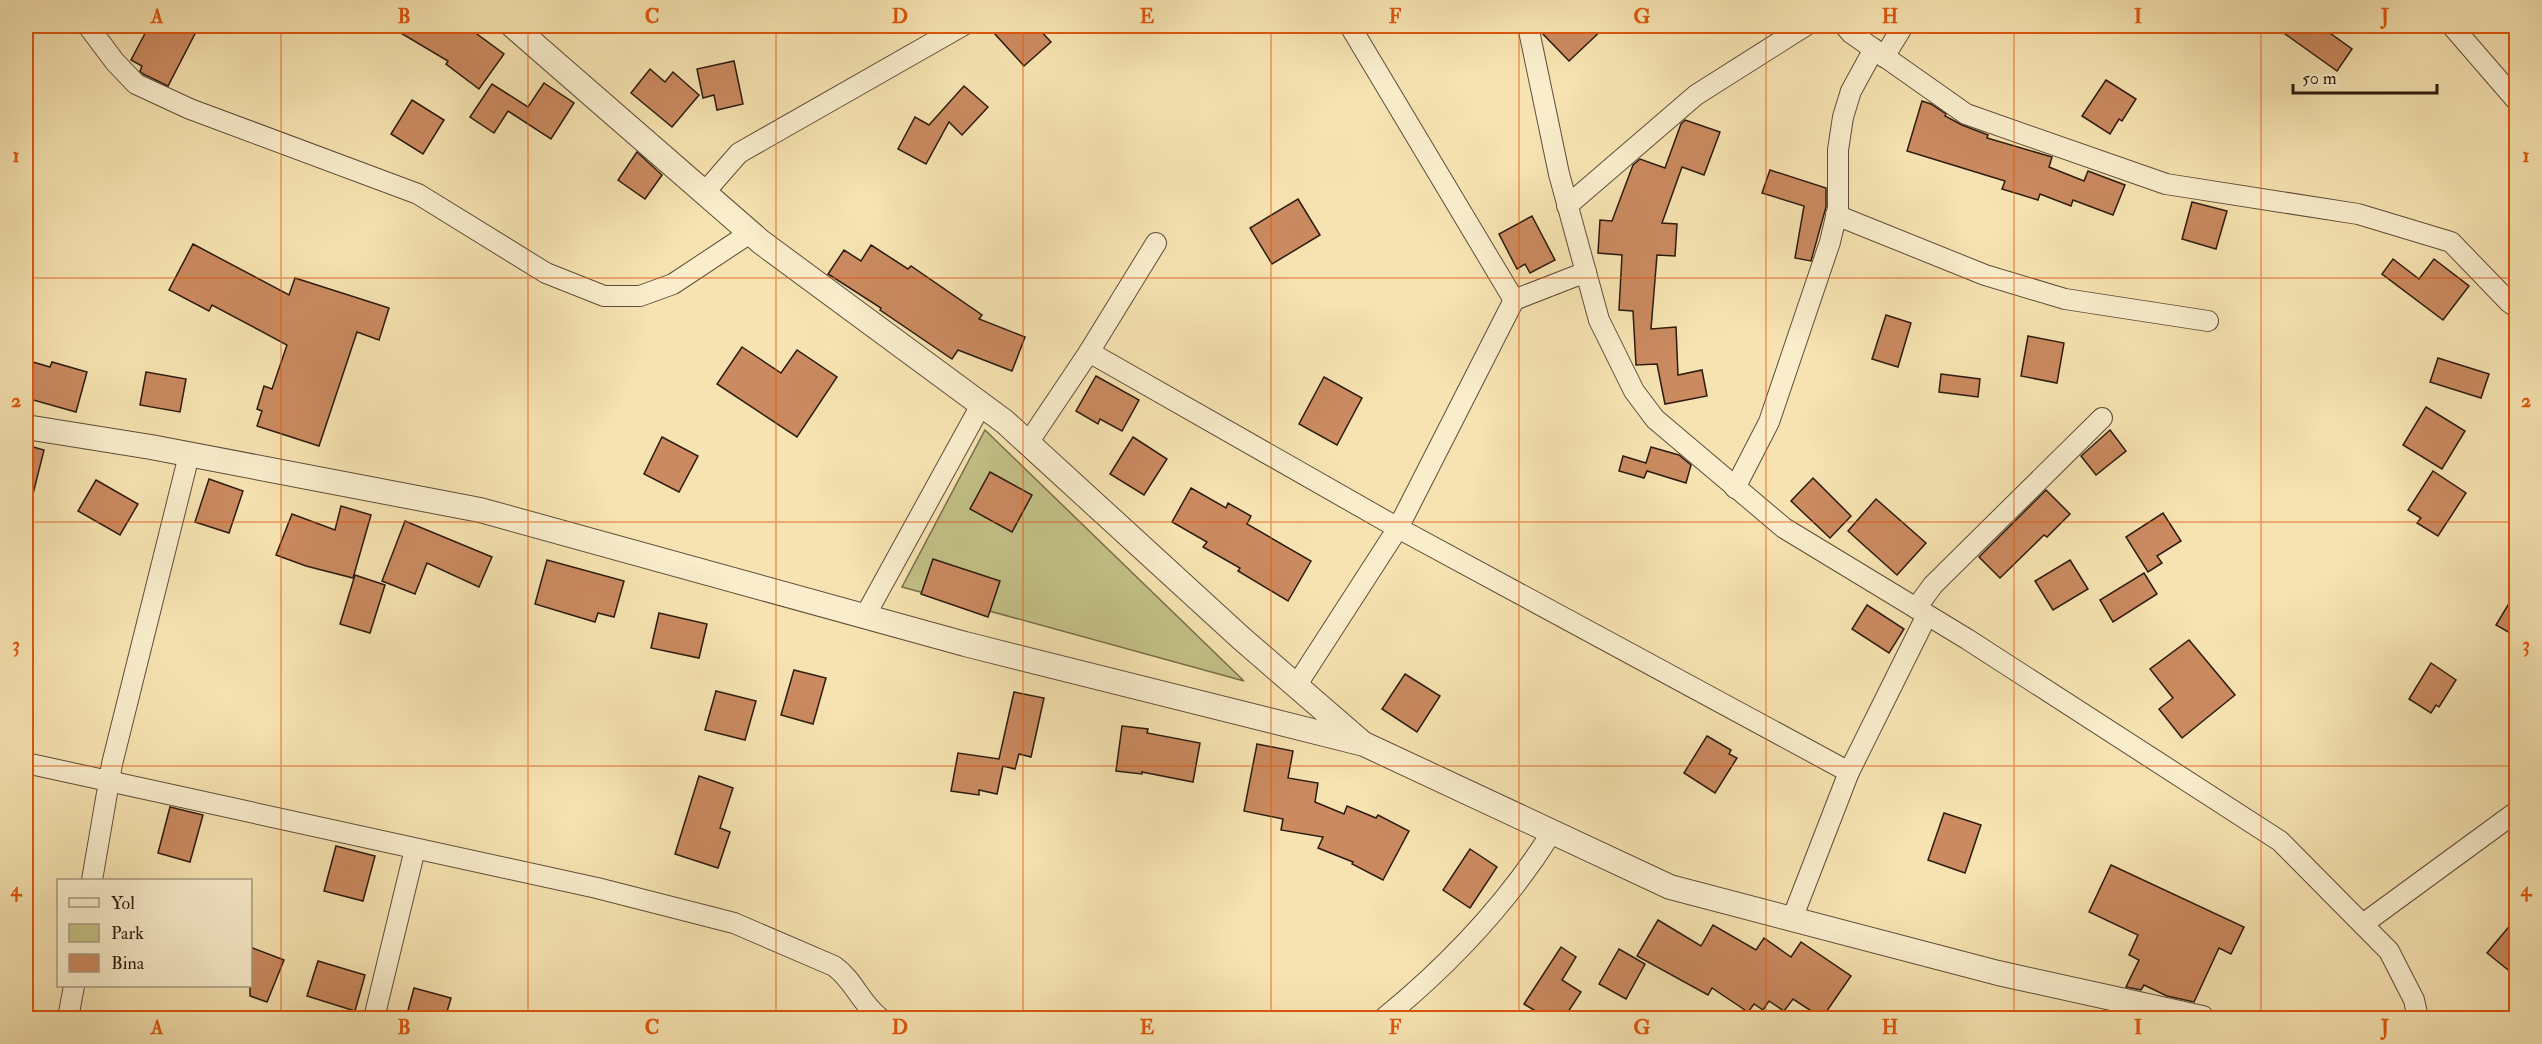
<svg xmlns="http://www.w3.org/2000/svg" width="2542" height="1044" font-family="'IM FELL Double Pica',serif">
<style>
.green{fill:#c3c187;stroke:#786e4b;stroke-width:1.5}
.building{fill:#cb8a60;stroke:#2c1b0f;stroke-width:1.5}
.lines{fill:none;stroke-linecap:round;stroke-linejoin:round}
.minor-casing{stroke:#5e4d38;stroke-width:22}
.tertiary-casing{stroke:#5e4d38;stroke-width:26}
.minor{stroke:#f9edcc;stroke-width:20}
.tertiary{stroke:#f9edcc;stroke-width:24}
.grid{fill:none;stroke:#df560c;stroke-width:1.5;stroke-opacity:0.55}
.neatline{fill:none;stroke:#df560c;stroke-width:2}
.grid-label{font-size:20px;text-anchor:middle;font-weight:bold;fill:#df560c}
</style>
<rect width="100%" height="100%" fill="#f6e3b1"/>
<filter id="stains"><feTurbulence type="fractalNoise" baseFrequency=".00333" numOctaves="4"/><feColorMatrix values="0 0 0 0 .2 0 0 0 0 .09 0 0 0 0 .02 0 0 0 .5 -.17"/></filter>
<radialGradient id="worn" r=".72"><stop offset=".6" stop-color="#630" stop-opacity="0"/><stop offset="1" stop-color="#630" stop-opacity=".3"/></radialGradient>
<path class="green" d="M985,430L1244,681L902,587Z"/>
<g class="building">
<path d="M149,26H199L168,86L143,74L140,71L142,66L131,60Z"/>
<path d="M389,26H466L504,54L479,89L446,64L448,61Z"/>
<path d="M1002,26H1036L1051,42L1024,66L994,33Z"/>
<path d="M1550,26H1606L1569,61L1542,33Z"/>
<path d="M2274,26H2320L2352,49L2337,71Z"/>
<path d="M734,61L743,104L717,110L714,95L703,98L697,69Z"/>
<path d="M650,69L665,82L673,72L699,95L672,127L631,93Z"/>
<path d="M2106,80L2136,99L2122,121L2119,119L2110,134L2082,116Z"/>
<path d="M544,83L574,103L551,139L508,111L494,133L470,117L492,84L528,107Z"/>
<path d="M964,86L988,107L962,135L949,122L926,164L898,149L915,117L929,125Z"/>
<path d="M412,100L444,120L423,154L391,134Z"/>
<path d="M1922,101L1931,104L1946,114L1945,116L1962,125L1988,135L1987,138L2052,157L2049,167L2084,181L2088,171L2125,185L2113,215L2073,200L2071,206L2040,194L2038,200L2002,189L2005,181L1907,151Z"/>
<path d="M1685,120L1720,132L1704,175L1682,167L1662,223L1677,224L1675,256L1657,255L1651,329L1676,327L1678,375L1702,370L1707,396L1665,404L1657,364L1636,365L1633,311L1619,310L1622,255L1598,253L1600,220L1612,221L1633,165L1640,159L1665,168L1681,124Z"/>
<path d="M637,152L662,175L645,199L618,180Z"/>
<path d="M1770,170L1826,188V207L1811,261L1795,258L1804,206L1762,193Z"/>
<path d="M1298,199L1320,235L1272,264L1250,228Z"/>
<path d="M2192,202L2227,211L2216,249L2182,239Z"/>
<path d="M1532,216L1555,260L1530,273L1525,264L1517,269L1499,234Z"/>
<path d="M193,244L289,295L295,278L389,308L379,340L357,332L319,446L257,426L262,411L257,409L264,386L272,389L287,345L212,305L209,311L169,290Z"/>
<path d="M871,245L908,269L911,266L982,315L979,319L1025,337L1012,371L958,350L952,359L880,310L881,308L828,274L844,250L861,261Z"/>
<path d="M2393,259L2419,279L2434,259L2469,286L2443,320L2382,274Z"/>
<path d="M1886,315L1911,323L1898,367L1872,359Z"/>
<path d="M2028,336L2064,343L2057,383L2021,376Z"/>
<path d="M742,347L781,373L797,350L837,377L797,437L717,384Z"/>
<path d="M2438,358L2489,374L2481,398L2430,382Z"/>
<path d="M26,360L50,367L52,362L87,372L76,412L26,398Z"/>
<path d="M146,372L186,379L180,412L140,405Z"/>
<path d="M1941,374L1980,379L1978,397L1939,392Z"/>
<path d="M1096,376L1139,400L1122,431L1100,419L1098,424L1076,411Z"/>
<path d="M1324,377L1362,398L1337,445L1299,424Z"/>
<path d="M2426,407L2465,431L2442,469L2403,445Z"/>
<path d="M2110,430L2126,451L2096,475L2081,456Z"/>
<path d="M662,437L698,456L679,492L644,474Z"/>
<path d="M1133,437L1167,459L1144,495L1110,474Z"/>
<path d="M26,445L44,450L31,502H26Z"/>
<path d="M1651,447L1679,455L1691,465L1686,483L1647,471L1644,478L1619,471L1623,456L1646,463Z"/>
<path d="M2433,471L2466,493L2438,536L2417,523L2421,518L2408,510Z"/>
<path d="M990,472L1032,495L1012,532L970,509Z"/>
<path d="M1813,478L1851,516L1830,538L1791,501Z"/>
<path d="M209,479L243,491L229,533L195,522Z"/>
<path d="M96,480L138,504L120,535L78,511Z"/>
<path d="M1191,488L1226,508L1228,503L1251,516L1247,524L1311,561L1288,601L1238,571L1240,568L1203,547L1207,542L1172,522Z"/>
<path d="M2046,490L2070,514L2047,537L2044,535L2000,578L1979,557Z"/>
<path d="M1876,499L1926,543L1897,575L1848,531Z"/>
<path d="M341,506L371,515L353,578L306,566L276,555L292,514L335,530Z"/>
<path d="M2163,513L2181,541L2157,556L2162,563L2148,572L2126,537Z"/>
<path d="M405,521L492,557L479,587L427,563L415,594L382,581Z"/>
<path d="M933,559L1000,581L988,617L921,594Z"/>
<path d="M547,560L624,581L614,617L598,613L595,622L535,604Z"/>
<path d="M2070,560L2088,589L2053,610L2035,581Z"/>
<path d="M2144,573L2157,594L2113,622L2100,600Z"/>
<path d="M355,575L385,585L370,633L340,624Z"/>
<path d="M2517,590V637L2496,625Z"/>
<path d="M1867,605L1904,629L1889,653L1852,629Z"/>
<path d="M659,613L707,624L699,658L651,648Z"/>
<path d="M2189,640L2235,695L2182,738L2159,709L2173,698L2150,669Z"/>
<path d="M2431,663L2456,680L2439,707L2436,705L2431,713L2409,699Z"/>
<path d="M794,670L826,678L813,724L781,715Z"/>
<path d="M1405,674L1440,696L1417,732L1382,709Z"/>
<path d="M716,691L756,701L745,740L705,730Z"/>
<path d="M1014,692L1044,698L1031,757L1019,754L1015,769L1003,766L997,794L979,790V795L951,791L958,753L999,759Z"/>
<path d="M1122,726L1148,729L1147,733L1200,743L1193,782L1142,772V774L1116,771Z"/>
<path d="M1707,736L1731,750L1729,754L1737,758L1715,793L1684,773Z"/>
<path d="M1257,744L1293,751L1288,778L1318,783L1315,802L1344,814L1347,806L1376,818L1378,815L1409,831L1383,880L1352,864L1353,862L1318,848L1323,837L1281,830L1283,819L1244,811Z"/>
<path d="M699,776L733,788L720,828L730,832L718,868L675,854Z"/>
<path d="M170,807L203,815L190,862L158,853Z"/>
<path d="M1944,813L1981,825L1965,873L1928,860Z"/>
<path d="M336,846L375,856L363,901L324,891Z"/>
<path d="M1470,849L1497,867L1470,908L1443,890Z"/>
<path d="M2111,865L2244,927L2231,954L2219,948L2194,1002L2167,996L2144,985L2141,990L2126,987L2139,960L2129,955L2138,935L2089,912Z"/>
<path d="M2517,917V977L2487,953Z"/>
<path d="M1658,920L1701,946L1713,925L1756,950L1764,938L1791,957L1801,942L1851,976L1822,1018L1793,999L1784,1011L1769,1001L1763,1010L1754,1004L1748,1012L1712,988L1708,995L1637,956Z"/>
<path d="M250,947L284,960L267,1002L250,996Z"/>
<path d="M1561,947L1576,957L1562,980L1581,992L1564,1018H1547L1524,1004Z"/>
<path d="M1619,949L1645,964L1626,999L1599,984Z"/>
<path d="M318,961L365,975L355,1011L307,996Z"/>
<path d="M414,988L451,998L446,1015L442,1014L441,1018H406Z"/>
</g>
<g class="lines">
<g class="minor-casing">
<g id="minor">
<path d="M88,26L115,62L136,84L190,109L418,194L546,273L604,296H640L673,284L750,233"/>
<path d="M1350,26L1514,300"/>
<path d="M1528,26L1559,174L1599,320L1634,391L1655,419L1784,528L1967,639L2280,841L2389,951L2414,1000L2418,1018"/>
<path d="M1845,26L1851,33L1966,114L2166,184L2358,214L2451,242L2509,302L2516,307"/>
<path d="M2452,26L2516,100"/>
<path d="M1884,57L1903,26"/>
<path d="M704,193L739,153L962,26"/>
<path d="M1567,206L1696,95L1805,26"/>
<path d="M1836,215L1985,275L2065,299L2208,321"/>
<path d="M1089,352L1398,528L1849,772"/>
<path d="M1028,443L1089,352L1156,243"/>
<path d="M1735,488L1769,422L1830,242L1838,208V150L1843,117L1851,91L1874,49"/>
<path d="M1916,608L1933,585L2102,418"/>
<path d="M865,616L981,405"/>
<path d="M1296,686L1398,528L1514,300L1586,272"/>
<path d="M26,763L597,888L734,923L834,966C854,980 861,1004 880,1018"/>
<path d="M92,880L112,764L189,455"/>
<path d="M1792,919L1849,772L1927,615"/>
<path d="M2363,924L2516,812"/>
<path d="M68,1018L74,986"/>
<path d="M374,1018L415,849"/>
<path d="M1384,1018C1449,965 1507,904 1552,832"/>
</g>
</g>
<g class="tertiary-casing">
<g id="tertiary">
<path d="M513,26L761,242L1005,422L1241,638L1360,741"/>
<path d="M26,427L151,447L480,510L965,644L1364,744L1670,887L1998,973L2202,1018"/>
</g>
</g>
<use href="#minor" class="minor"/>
<use href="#tertiary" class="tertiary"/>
</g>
<path class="grid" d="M281,26V1018M528,26V1018M776,26V1018M1023,26V1018M1271,26V1018M1519,26V1018M1766,26V1018M2014,26V1018M2261,26V1018M26,278H2516M26,522H2516M26,766H2516"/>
<rect width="2542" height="1044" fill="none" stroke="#f6e3b1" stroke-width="66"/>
<rect x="57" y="879" width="195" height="108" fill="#f9edcc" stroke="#a79980" stroke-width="1.5"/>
<rect x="69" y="898" width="30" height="9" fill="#f9edcc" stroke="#a79980" stroke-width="1.5"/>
<text x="111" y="909" font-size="18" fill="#2c1b0f">Yol</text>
<rect x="69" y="924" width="30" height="18" fill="#c3c187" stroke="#a79980" stroke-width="1.5"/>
<text x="111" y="939" font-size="18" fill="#2c1b0f">Park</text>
<rect x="69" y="954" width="30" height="18" fill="#cb8a60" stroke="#a79980" stroke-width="1.5"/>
<text x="111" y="969" font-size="18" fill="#2c1b0f">Bina</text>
<path d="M2293 84v9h144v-9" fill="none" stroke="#2c1b0f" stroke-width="3"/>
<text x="2302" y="84" font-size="18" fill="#2c1b0f" stroke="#f9edcc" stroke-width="4.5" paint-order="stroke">50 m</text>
<rect x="33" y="33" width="2476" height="978" class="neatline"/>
<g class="grid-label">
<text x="157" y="23">A</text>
<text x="404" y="23">B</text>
<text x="652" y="23">C</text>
<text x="900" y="23">D</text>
<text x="1147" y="23">E</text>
<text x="1395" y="23">F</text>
<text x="1642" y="23">G</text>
<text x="1890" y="23">H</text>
<text x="2138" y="23">I</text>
<text x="2385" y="23">J</text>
<text x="16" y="162">1</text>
<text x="2526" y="162">1</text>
<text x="16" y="407">2</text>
<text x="2526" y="407">2</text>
<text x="16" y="651">3</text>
<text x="2526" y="651">3</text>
<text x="16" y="896">4</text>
<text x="2526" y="896">4</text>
<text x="157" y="1034">A</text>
<text x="404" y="1034">B</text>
<text x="652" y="1034">C</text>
<text x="900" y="1034">D</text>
<text x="1147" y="1034">E</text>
<text x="1395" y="1034">F</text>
<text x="1642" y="1034">G</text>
<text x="1890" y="1034">H</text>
<text x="2138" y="1034">I</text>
<text x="2385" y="1034">J</text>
</g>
<rect width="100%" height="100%" filter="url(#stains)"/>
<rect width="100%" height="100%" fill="url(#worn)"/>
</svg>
